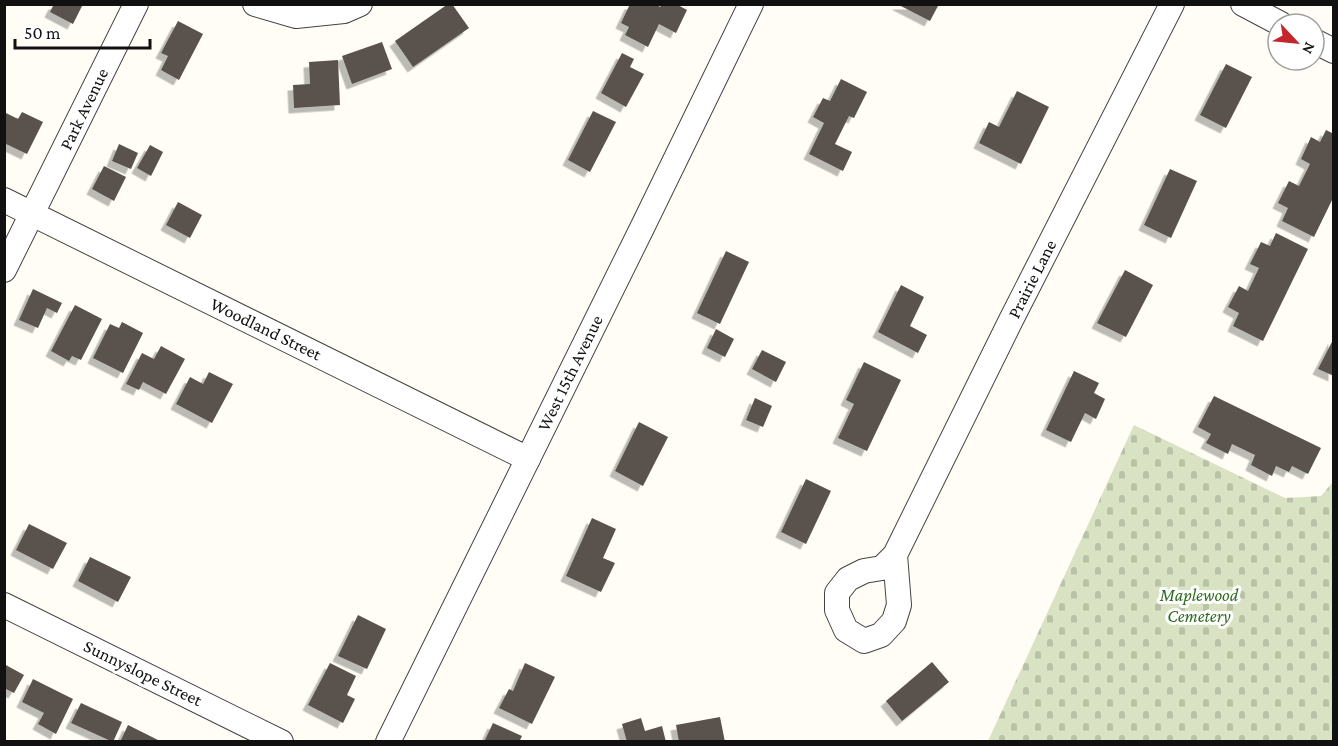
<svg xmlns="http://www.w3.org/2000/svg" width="1338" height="746" font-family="'Crimson Pro',serif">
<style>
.cemetery{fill:url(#cemetery-stones)}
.building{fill:#5a524d;filter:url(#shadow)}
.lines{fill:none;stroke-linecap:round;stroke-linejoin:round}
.minor-casing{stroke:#444;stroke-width:26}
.minor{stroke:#fff;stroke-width:24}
.labels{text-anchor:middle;stroke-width:6;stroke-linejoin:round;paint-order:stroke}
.street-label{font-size:18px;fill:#111;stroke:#fff}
.park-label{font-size:18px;font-style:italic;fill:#2f6b1f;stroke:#fff}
</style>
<defs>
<pattern id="cemetery-stones" width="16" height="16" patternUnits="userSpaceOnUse" patternTransform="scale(1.5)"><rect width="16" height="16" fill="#d9e3c4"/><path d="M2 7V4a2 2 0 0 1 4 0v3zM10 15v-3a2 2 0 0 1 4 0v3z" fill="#b9c2a7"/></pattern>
<filter id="shadow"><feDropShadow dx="-5.5" dy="5.5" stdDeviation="0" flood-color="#0004"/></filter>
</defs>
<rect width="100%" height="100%" fill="#fffdf5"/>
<path class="cemetery" d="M1134,425L1285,498L1321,496L1333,482V741H988Z"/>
<g class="building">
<path d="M54,4H83L73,24L50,12Z"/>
<path d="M448,4H452L469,28L413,67L395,41Z"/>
<path d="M630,4H656L660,7L662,4H676L687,10L676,33L659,24L648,47L625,35L629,27L621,23Z"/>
<path d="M897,4H939L930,21Z"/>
<path d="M178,21L203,34L179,80L161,70L168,56L161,53Z"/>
<path d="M382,42L392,69L352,84L342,56Z"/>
<path d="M622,53L634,59L630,67L644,74L626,107L601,93Z"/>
<path d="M338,60L340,105L294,108L293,85L310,84L309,62Z"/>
<path d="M1226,64L1252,77L1226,128L1200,115Z"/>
<path d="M841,79L867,92L854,118L849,116L835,144L852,152L843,171L809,154L824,123L813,117L823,98L830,101Z"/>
<path d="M1017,91L1049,107L1021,164L979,143L989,122L999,127Z"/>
<path d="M593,111L616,122L590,172L568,160Z"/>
<path d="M4,112L18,119L22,112L43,122L27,154L4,143Z"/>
<path d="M1326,130L1334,134V196L1314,237L1282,221L1288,208L1278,203L1289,181L1299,186L1310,164L1301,159L1311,137L1320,142Z"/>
<path d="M119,144L138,153L131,169L112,161Z"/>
<path d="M150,145L163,152L151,176L137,168Z"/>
<path d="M104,166L126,177L114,201L92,189Z"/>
<path d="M1170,169L1197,181L1171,238L1144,225Z"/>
<path d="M178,202L202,215L190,238L166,225Z"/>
<path d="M1276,233L1308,249L1263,341L1233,326L1239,313L1228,307L1239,286L1248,291L1259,268L1250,264L1261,242L1270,246Z"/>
<path d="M726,251L749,262L720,324L697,313Z"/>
<path d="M1125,270L1153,285L1126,337L1097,323Z"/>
<path d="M901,285L924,297L910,326L927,335L918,353L878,332Z"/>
<path d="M33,289L62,303L57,313L47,308L38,328L19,320Z"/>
<path d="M75,305L102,319L81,360L72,356L69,361L51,351Z"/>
<path d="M122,322L143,333L123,373L93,358L110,324L119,328Z"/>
<path d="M716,329L734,339L725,357L707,348Z"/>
<path d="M1334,338V376L1318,369Z"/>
<path d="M161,346L185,359L166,394L143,382L139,390L126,384L142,353L154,359Z"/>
<path d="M762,350L786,362L776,382L752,369Z"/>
<path d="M864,362L901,380L867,451L838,438L854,404L846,400Z"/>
<path d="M1074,371L1099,383L1094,393L1105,399L1096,419L1085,413L1071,442L1046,430Z"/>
<path d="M209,372L233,384L212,423L176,404L190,377L203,384Z"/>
<path d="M1214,396L1321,448L1308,474L1292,466L1289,472L1276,466L1272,476L1251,465L1255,455L1232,444L1228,454L1206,443L1211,434L1198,427Z"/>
<path d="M755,398L772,406L763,427L746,420Z"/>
<path d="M639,422L668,437L643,486L615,471Z"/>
<path d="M806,479L831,491L806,544L781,532Z"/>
<path d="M592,518L616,529L603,558L615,563L601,592L566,576Z"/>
<path d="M29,524L67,543L53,569L16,550Z"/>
<path d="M90,557L131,577L118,602L78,581Z"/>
<path d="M358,615L386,629L367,669L338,656Z"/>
<path d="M932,662L949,682L902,721L886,701Z"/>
<path d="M330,663L356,676L347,695L355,699L343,723L308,705Z"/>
<path d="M525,663L555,677L532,724L499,708L509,689L513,691Z"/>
<path d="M4,664L24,675L14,693L4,688Z"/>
<path d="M33,679L73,699L56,734L38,724L44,713L22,702Z"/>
<path d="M81,703L122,722L113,742L71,723Z"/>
<path d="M720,717L725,742H679L676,725Z"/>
<path d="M641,718L645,731L662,726L666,742H627L622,724Z"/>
<path d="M493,723L522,736L519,742H484Z"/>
<path d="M128,725L162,742H120Z"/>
</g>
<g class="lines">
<g class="minor-casing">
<g id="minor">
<path d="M255,4L296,16L344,11L360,4"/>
<path d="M1243,4L1281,24"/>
<path d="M1314,41L1334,51"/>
<path d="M4,200L528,459"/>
<path d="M4,270L136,4"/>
<path d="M895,555L899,605L894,621L881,635L864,641L846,630L837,610V593L848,579L864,571L882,568L895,555L1011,320L1172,4"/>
<path d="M4,605L281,742"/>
<path d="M388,742L643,226L751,4"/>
</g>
</g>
<use href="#minor" class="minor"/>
</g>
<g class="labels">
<g class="street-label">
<text transform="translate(84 109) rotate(-64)" y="6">Park Avenue</text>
<text transform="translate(1032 279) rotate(-63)" y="6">Prairie Lane</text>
<text transform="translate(266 329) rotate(26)" y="6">Woodland Street</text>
<text transform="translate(570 373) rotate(-64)" y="6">West 15th Avenue</text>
<text transform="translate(143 673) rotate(26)" y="6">Sunnyslope Street</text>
</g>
<g class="park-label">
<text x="1199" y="601">Maplewood<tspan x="1199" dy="21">Cemetery</tspan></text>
</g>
</g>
<rect width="1338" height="746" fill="none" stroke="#111111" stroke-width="12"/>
<g transform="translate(1296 42) rotate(116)"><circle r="28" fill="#ffffff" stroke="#a0a0a0" stroke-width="1.5"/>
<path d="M0-4.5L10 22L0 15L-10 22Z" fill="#c4262e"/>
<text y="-9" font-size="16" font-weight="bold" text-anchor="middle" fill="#111111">N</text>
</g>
<path d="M15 39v9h135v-9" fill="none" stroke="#111111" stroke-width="3"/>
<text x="24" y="39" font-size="18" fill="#111111" stroke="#ffffff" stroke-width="4.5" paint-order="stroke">50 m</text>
</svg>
